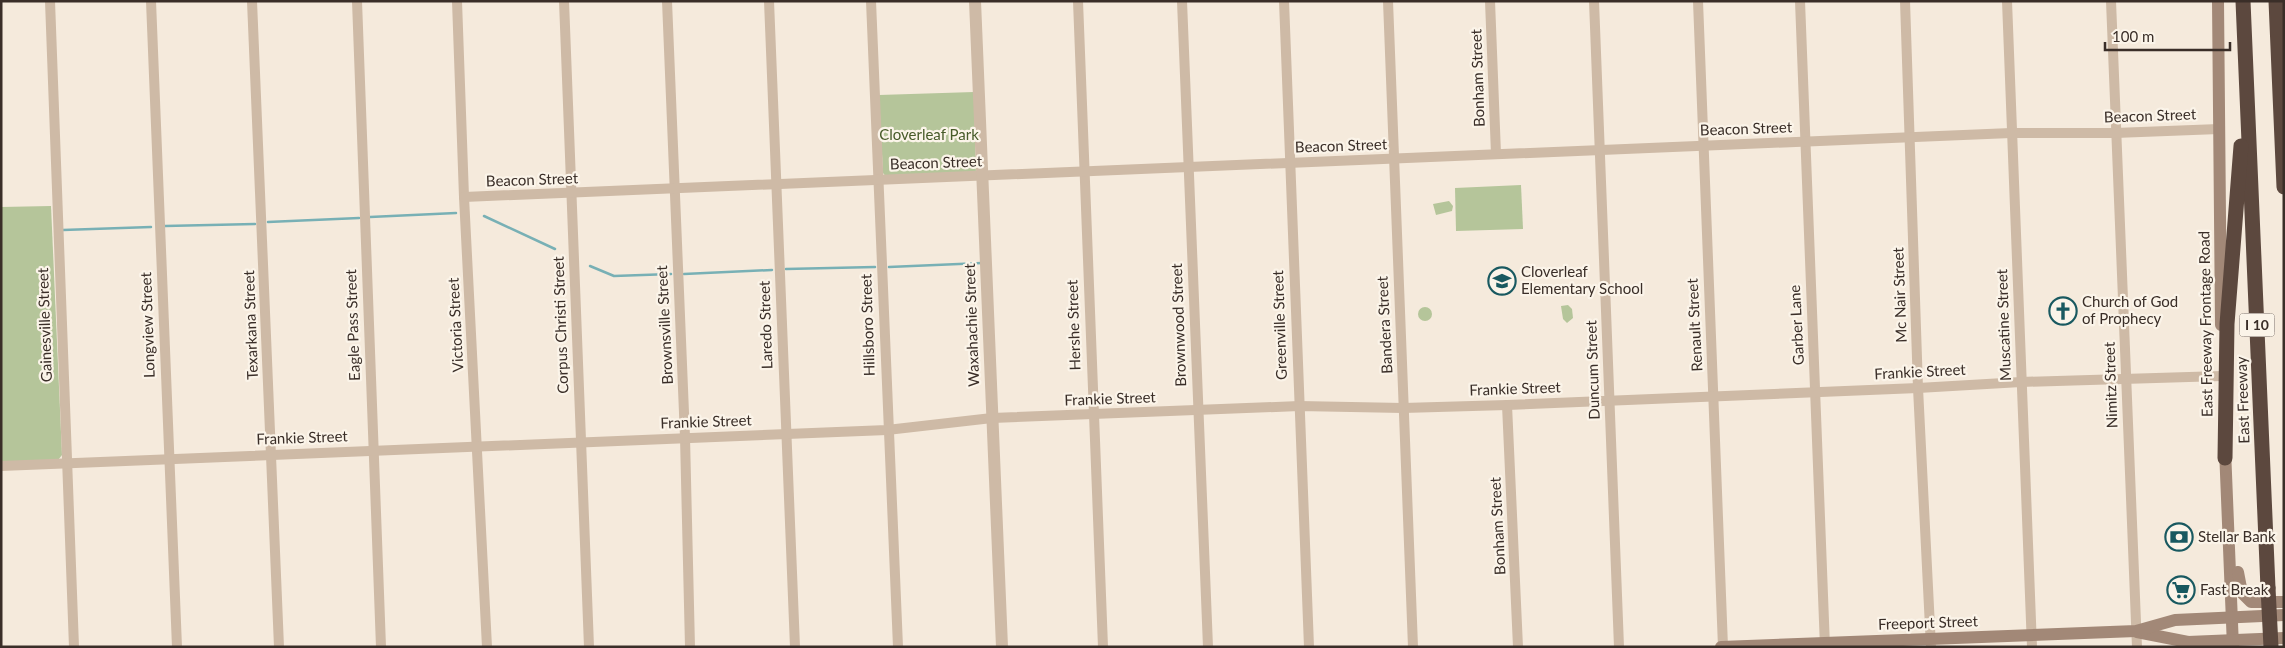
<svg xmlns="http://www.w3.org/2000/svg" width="2285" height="648" font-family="Lato,sans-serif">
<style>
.green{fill:#b5c59a}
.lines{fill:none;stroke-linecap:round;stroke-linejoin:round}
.stream{stroke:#78b0b5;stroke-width:2.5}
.minor{stroke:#cebaa6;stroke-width:10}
.tertiary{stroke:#cebaa6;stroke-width:12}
.secondary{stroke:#a28877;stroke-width:12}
.motorway{stroke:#5c483e;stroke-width:15}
.motorway-bridge{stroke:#5c483e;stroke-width:15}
.labels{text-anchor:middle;stroke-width:4.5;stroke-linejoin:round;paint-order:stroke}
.shield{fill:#fbf4e9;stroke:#746962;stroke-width:1}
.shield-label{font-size:14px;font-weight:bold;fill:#3a2e28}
.street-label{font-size:15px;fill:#3a2e28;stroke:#fbf4e9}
.park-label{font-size:15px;fill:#475b29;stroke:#fbf4e9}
.poi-label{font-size:15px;fill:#3a2e28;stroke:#fbf4e9;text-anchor:start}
</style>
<rect width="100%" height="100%" fill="#f5eadc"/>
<g class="green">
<path d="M974,92L976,174L887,178L883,173L879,95Z"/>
<path d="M1521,185L1523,229L1456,231L1455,188Z"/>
<path d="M1449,201L1453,206L1452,211L1436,215L1433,204Z"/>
<path d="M51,206L62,455L58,460L1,462V207Z"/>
<path d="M1568,305L1572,309L1573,318L1567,323L1563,319L1561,306Z"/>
<circle cx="1425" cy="314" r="7"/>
</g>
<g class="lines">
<g class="stream">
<path d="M484,216L555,249"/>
<path d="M370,217L456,213"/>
<path d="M268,222L359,218"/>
<path d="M165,226L255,224"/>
<path d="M63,230L151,227"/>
<path d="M590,266L614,276L671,274"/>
<path d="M889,267L982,263"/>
<path d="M786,269L875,267"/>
<path d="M684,274L772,270"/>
</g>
<g class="minor">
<path d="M50,1L74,647"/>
<path d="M151,1L177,647"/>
<path d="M252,1L279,647"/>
<path d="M357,1L381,647"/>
<path d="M457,1L464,197L487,647"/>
<path d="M564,1L589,647"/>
<path d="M667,1L685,437L690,647"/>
<path d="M769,1L795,647"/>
<path d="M871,1L898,647"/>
<path d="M1078,1L1103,647"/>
<path d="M1182,1L1208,647"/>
<path d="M1284,1L1309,647"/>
<path d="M1388,1L1413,647"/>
<path d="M1490,1L1496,154"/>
<path d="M1594,1L1619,647"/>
<path d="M1698,1L1723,647"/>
<path d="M1800,1L1825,647"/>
<path d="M1905,1L1918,388L1931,647"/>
<path d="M2007,1L2032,647"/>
<path d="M2111,1L2137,647"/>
<path d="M464,197L2011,133H2115L2219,129"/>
<path d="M1507,405L1518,647"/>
<path d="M1,466L887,430L992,418L1299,406L1403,408L1507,405L1918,388L2021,382L2222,376"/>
</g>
<path class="tertiary" d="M975,1L1002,647"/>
<g class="secondary">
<path d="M2218,1L2221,325"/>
<path d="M2225,449L2233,647"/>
<path d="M2238,572L2242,593L2251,602H2284"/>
<path d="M2137,632L2188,642L2284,638"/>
<path d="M1721,647L2136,631L2175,620L2284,615"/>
</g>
<g class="motorway">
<path d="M2243,1L2268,588"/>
<path d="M2276,1L2284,187"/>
<path d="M2225,458L2227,324L2241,146"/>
</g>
<path class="motorway-bridge" d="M2268,588L2271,647"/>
</g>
<defs>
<g id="school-ring" transform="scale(1.4375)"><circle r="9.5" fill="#fbf4e9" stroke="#195960" stroke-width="1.5"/><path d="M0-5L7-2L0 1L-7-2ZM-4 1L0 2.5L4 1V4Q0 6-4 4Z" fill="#195960"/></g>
<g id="church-ring" transform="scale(1.4375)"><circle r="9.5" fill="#fbf4e9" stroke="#195960" stroke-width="1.5"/><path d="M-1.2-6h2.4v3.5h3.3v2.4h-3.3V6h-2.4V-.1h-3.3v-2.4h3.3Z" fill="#195960"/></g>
<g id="bank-ring" transform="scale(1.4375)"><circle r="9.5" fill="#fbf4e9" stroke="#195960" stroke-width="1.5"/><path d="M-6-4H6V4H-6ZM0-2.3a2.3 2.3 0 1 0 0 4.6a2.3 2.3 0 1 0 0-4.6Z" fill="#195960"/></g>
<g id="supermarket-ring" transform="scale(1.4375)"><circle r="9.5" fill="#fbf4e9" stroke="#195960" stroke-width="1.5"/><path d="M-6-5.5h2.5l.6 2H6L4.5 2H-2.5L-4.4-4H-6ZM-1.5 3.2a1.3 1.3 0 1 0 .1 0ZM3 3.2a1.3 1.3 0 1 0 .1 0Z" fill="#195960"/></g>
</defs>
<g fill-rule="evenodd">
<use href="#school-ring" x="1502" y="281"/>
<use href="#church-ring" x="2063" y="311"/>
<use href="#bank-ring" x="2179" y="537"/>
<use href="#supermarket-ring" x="2181" y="590"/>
</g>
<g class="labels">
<rect class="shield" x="2239.5" y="313.5" width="35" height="23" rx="4"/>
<g class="shield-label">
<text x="2257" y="330">I 10</text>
</g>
<g class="street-label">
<text transform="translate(1478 78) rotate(-92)" y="5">Bonham Street</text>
<text transform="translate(2150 116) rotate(-2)" y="5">Beacon Street</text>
<text transform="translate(1746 129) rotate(-2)" y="5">Beacon Street</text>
<text transform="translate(1341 146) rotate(-2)" y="5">Beacon Street</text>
<text transform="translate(936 163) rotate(-2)" y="5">Beacon Street</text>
<text transform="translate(532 180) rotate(-2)" y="5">Beacon Street</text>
<text transform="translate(1900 295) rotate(-92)" y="5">Mc Nair Street</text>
<text transform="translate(2206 324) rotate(-91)" y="5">East Freeway Frontage Road</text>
<text transform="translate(45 325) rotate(-92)" y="5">Gainesville Street</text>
<text transform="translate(148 325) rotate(-92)" y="5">Longview Street</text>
<text transform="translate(251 325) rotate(-92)" y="5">Texarkana Street</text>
<text transform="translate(353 325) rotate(-92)" y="5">Eagle Pass Street</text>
<text transform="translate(456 325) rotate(-93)" y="5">Victoria Street</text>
<text transform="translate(561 325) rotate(-92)" y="5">Corpus Christi Street</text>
<text transform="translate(665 325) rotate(-93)" y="5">Brownsville Street</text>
<text transform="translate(766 325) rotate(-92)" y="5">Laredo Street</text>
<text transform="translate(868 325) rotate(-92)" y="5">Hillsboro Street</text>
<text transform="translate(972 325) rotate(-92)" y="5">Waxahachie Street</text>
<text transform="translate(1074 325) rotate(-92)" y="5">Hershe Street</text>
<text transform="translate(1179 325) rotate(-92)" y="5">Brownwood Street</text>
<text transform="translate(1280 325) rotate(-92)" y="5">Greenville Street</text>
<text transform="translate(1385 325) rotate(-93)" y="5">Bandera Street</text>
<text transform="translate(1695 325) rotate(-93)" y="5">Renault Street</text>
<text transform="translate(1797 325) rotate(-93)" y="5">Garber Lane</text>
<text transform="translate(2004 325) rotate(-92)" y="5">Muscatine Street</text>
<text transform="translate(1593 370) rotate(-92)" y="5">Duncum Street</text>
<text transform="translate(1920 372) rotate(-3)" y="5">Frankie Street</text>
<text transform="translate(2111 385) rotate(-92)" y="5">Nimitz Street</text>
<text transform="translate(1515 389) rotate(-2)" y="5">Frankie Street</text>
<text transform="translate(1110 399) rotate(-2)" y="5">Frankie Street</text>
<text transform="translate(2243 400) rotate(-92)" y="5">East Freeway</text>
<text transform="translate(706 422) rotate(-2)" y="5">Frankie Street</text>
<text transform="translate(302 438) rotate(-2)" y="5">Frankie Street</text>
<text transform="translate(1498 526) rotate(-93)" y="5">Bonham Street</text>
<text transform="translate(1928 623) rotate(-2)" y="5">Freeport Street</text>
</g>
<g class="park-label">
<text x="929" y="140">Cloverleaf Park</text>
</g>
<g class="poi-label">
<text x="1521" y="277">Cloverleaf<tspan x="1521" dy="17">Elementary School</tspan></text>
<text x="2082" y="307">Church of God<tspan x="2082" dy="17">of Prophecy</tspan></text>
<text x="2198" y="542">Stellar Bank</text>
<text x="2200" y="595">Fast Break</text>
</g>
</g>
<rect width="2285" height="648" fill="none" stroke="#3a2e28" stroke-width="5"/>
<path d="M2105 42v8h125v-8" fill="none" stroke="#3a2e28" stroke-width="2.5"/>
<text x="2112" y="42" font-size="15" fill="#3a2e28" stroke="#fbf4e9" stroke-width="4" paint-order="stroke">100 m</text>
</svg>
